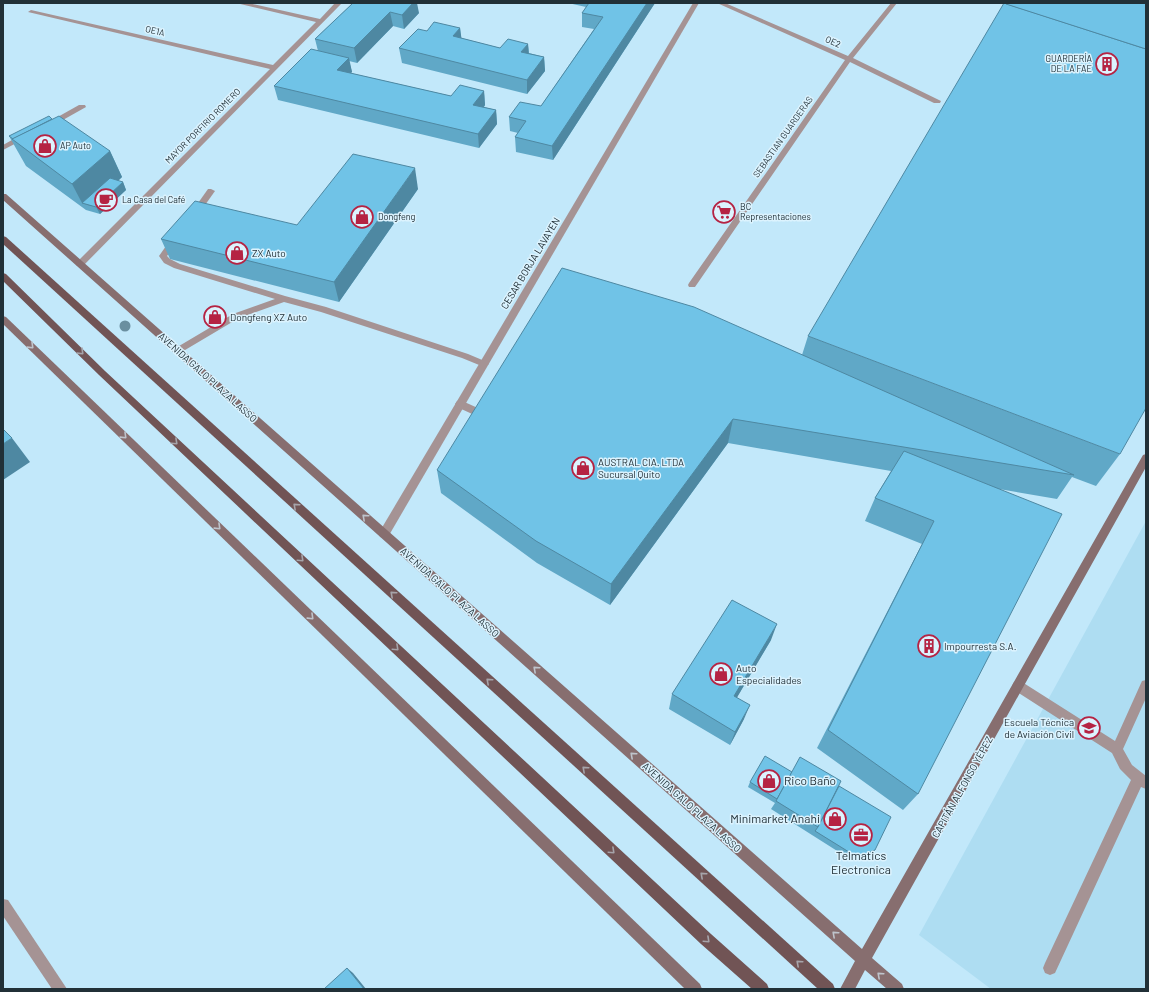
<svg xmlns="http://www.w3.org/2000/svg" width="1149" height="992" font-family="Barlow,sans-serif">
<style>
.built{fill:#aeddf2}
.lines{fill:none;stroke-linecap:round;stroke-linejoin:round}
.service{fill:#a59394;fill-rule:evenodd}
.minor{fill:#a59394;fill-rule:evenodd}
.secondary{fill:#876e6f;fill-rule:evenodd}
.primary{fill:#715455;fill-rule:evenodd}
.tree{fill:#6a8fa0}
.wall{fill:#60a8c7}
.shaded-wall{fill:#4e88a2}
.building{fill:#70c3e7;stroke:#4e88a2}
.oneway{stroke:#bec4cc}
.oneway2{stroke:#a6a4aa}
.labels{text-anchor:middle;stroke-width:3;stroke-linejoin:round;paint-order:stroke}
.far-street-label{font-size:9px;fill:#213037;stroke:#dcf3fe}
.far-poi-label{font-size:9px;fill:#213037;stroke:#dcf3fe;text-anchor:start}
.poi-label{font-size:10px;fill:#213037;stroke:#dcf3fe;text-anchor:start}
.street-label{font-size:10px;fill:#213037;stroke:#dcf3fe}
.near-poi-label{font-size:12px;fill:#213037;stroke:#dcf3fe;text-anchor:start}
</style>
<rect width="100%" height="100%" fill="#c2e8fa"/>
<path class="built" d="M1146,521V989H991L919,935Z"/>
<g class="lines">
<g class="service">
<path d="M79,105H85L86,107L54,125H51L47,123Z"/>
<path d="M21,135H27L28,137L3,150V145Z"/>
<path d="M208,189H211L215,191L198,215H192L191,213Z"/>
<path d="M174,238L178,241L167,256L170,259L180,264L285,296L326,307L468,354L487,362L489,364L484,367L462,358L321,312L284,302L239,318L180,353H174L173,351L174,349L233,314L275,299L174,268L164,263L159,256L171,239Z"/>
<path d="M460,400L489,413L491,416L489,419H483L457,407L455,404L457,401Z"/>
<path d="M1146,680V698L1123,749L1132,765L1146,776V789L1141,787L1055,973L1050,975L1045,973L1043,968L1045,963L1131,780L1120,769L1112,753L1014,690L1012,686L1014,682L1018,681L1022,682L1115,741L1142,681Z"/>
</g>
<g class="minor">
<path d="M236,3H248L320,19L335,3H342L83,266H77L76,264L77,262L270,69L28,12L31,10L273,65L316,22Z"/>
<path d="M693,3H699L388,537L384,538L380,537L379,534L380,531Z"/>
<path d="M717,3H725L848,56L891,3H897L853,58L941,101L940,103H934L850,62L695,287H689L688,285L689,283L845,60Z"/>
<path d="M3,899L8,900L67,989H52L3,916Z"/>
</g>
<g class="secondary">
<path d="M3,194H6L862,949L1143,455L1146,454V467L872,958L902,984L904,989H887L865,970L855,989H840L855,961L3,200Z"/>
<path d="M3,316L6,317L700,984L702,989H685L3,324Z"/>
</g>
<g class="primary">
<path d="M3,236L6,237L833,984L835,989H818L3,244Z"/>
<path d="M3,273L6,274L105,371L711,934L767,984L769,989H752L701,944L99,375L3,281Z"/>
</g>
</g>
<circle class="tree" cx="125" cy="326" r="5.5"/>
<g class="wall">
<path d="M353,3L419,13L404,29L393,26L357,63L349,61L352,72L350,73L451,96L484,91L485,105L484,107L496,110L497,124L479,148L278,100L274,86L318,51L315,39Z"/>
<path d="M530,3H538L536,4Z"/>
<path d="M568,3H655L553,160L516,152L515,137L518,133L510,131L509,117L541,106L594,29L582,27V13L586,7Z"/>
<path d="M460,28L461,38L500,48L528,44L529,53L544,57L545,71L527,94L402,63L399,48Z"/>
<path d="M52,119L110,151L122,177L118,181L123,182L126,190L100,214L86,210L26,166L9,136Z"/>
<path d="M418,189L339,302L170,259L161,239L297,225Z"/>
<path d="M808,336L1120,454L1096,486L1072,477L1057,499L999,489L918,794L903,810L817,748L922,544L865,521L875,498L891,471L728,443L610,605L537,563L441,493L437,470L802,355Z"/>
<path d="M771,640L737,697L744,719L730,745L669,709L672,694Z"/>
<path d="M792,772L839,786L871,854L853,861L771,809L775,803L748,787L750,782Z"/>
</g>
<g class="shaded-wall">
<path d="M405,3H417L419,13L404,29L402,15Z"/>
<path d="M647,3H655L553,160L552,146Z"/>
<path d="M390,12L393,26L357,63L354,48Z"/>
<path d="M460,28L462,42L453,36Z"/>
<path d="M528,44L529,58L521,52Z"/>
<path d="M544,57L545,71L527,94V80Z"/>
<path d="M349,58L352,72L340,84L337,70Z"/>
<path d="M484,91L485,105L475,119L473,105Z"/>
<path d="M496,110L497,124L479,148L478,134Z"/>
<path d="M110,151L122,177L91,206L82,203L72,184Z"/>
<path d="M415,168L418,189L339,302L334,282Z"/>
<path d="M123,182L126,190L100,214L96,207Z"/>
<path d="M733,419L728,443L610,605L611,584Z"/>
<path d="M12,438L30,462L3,480V444Z"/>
<path d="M777,624L771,640L729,711L734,696Z"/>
<path d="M750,705L744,719L730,745L735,732Z"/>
<path d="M875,850L871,854L853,861L857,857Z"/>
<path d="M347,968L353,973L366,989H364Z"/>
</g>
<g class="building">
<path d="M353,3H413L402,15L390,12L354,48L315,39Z"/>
<path d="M589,3H647L552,146L515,137L526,121L509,117L520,102L541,106L603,17L582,13Z"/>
<path d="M1004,3L1146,49V408L1120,454L808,336Z"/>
<path d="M1006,3H1146V49L1006,4Z"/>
<path d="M434,22L460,28L453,36L500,48L508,39L528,44L521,52L544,57L527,80L399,48L418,29L427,31Z"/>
<path d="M311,49L349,58L337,70L451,96L460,85L484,91L473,105L496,110L478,134L274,86Z"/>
<path d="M49,116L52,119L13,139L9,136Z"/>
<path d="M59,116L110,151L72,184L12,139Z"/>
<path d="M353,154L415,168L334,282L161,239L195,201L297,225Z"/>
<path d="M110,178L123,182L96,207L82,203Z"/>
<path d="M562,268L694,307L1074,475L733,419L611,584L536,541L437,470Z"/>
<path d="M3,429L12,438L3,444Z"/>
<path d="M904,451L1062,514L918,794L828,730L934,521L875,498Z"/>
<path d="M732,600L777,624L734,696L750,705L735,732L672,694Z"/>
<path d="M765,756L792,772L777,799L750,782Z"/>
<path d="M800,757L841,781L818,827L776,801Z"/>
<path d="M839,786L891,817L875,850L857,857L815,831L818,827Z"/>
<path d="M347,968L364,989H324Z"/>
</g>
<defs><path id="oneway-chevron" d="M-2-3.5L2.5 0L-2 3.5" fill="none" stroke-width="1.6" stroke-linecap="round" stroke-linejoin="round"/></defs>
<g class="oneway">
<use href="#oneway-chevron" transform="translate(31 346) rotate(44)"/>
<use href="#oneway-chevron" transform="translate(124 436) rotate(44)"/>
<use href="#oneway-chevron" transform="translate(365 517) rotate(-138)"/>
<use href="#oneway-chevron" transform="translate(218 527) rotate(44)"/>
<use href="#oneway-chevron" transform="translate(311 617) rotate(44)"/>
<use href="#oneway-chevron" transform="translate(536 669) rotate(-138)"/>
<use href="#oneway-chevron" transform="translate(633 755) rotate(-138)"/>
<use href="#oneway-chevron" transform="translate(835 934) rotate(-138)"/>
<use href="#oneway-chevron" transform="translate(880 975) rotate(-138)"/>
</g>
<g class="oneway2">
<use href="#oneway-chevron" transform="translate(81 352) rotate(44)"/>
<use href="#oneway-chevron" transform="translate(175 442) rotate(43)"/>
<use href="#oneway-chevron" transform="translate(296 506) rotate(-138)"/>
<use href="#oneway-chevron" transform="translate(301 559) rotate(43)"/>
<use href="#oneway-chevron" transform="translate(393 594) rotate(-138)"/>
<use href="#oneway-chevron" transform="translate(396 648) rotate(43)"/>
<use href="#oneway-chevron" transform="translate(489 681) rotate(-138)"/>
<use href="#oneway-chevron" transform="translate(585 769) rotate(-138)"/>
<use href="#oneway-chevron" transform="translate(612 851) rotate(43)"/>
<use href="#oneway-chevron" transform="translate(703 875) rotate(-138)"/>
<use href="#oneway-chevron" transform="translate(707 940) rotate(43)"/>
<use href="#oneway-chevron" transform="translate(799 963) rotate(-138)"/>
</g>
<defs>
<g id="building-ring" transform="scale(1.15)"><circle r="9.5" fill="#dcf3fe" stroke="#b52343" stroke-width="1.5"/><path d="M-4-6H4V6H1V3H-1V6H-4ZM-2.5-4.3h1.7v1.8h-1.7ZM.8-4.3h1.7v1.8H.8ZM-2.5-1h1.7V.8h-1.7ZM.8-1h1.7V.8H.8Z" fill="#b52343"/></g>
<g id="shop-ring" transform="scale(1.15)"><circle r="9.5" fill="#dcf3fe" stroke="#b52343" stroke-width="1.5"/><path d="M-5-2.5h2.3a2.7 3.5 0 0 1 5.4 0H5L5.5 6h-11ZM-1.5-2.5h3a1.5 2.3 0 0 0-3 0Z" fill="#b52343"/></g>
<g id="cafe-ring" transform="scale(1.15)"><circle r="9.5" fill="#dcf3fe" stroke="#b52343" stroke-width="1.5"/><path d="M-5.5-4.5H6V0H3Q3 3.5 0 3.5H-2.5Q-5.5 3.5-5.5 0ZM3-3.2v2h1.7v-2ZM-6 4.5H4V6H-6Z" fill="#b52343"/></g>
<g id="supermarket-ring" transform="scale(1.15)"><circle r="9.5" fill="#dcf3fe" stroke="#b52343" stroke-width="1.5"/><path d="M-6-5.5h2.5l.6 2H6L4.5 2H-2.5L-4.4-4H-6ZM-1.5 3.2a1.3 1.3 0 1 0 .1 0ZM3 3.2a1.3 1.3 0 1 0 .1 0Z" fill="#b52343"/></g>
<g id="university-ring" transform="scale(1.15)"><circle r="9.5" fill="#dcf3fe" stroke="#b52343" stroke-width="1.5"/><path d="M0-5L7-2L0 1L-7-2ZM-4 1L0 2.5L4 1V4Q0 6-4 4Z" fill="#b52343"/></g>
<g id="office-ring" transform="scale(1.15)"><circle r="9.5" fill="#dcf3fe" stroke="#b52343" stroke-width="1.5"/><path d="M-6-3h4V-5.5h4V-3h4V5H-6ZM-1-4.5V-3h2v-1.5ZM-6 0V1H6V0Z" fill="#b52343"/></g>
</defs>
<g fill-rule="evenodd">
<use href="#building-ring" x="1107" y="64"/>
<use href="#shop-ring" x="45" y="146"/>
<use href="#cafe-ring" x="106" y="200"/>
<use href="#supermarket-ring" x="724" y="212"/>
<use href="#shop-ring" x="362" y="217"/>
<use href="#shop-ring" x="237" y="253"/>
<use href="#shop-ring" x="215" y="317"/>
<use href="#shop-ring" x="583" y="468"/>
<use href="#building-ring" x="929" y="646"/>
<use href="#shop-ring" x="721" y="674"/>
<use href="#university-ring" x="1089" y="728"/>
<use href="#shop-ring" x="769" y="781"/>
<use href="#shop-ring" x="835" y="819"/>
<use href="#office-ring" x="861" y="835"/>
</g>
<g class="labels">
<g class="far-street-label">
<text transform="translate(155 31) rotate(13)" y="3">OE1A</text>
<text transform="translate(833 42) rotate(24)" y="3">OE2</text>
<text transform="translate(203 126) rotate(-45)" y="3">MAYOR PORFIRIO ROMERO</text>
<text transform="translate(783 137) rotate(-55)" y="3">SEBASTIAN GUARDERAS</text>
</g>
<g class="far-poi-label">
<text x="1092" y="62" text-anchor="end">GUARDERÍA<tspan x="1092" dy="10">DE LA FAE</tspan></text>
<text x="60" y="149">AP Auto</text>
<text x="122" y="203">La Casa del Café</text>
<text x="740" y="210">BC<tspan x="740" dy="10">Representaciones</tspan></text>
<text x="378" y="220">Dongfeng</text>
</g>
<g class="poi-label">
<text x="252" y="257">ZX Auto</text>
<text x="230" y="321">Dongfeng XZ Auto</text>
<text x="598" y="466">AUSTRAL CIA. LTDA<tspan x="598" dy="12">Sucursal Quito</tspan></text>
<text x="944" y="650">Impourresta S.A.</text>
<text x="736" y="672">Auto<tspan x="736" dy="12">Especialidades</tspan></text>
<text x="1074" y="726" text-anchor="end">Escuela Técnica<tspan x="1074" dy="12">de Aviación Civil</tspan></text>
</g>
<g class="street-label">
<text transform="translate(530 263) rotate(-59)" y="4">CESAR BORJA LAVAYEN</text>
<text transform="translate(208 377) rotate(42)" y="4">AVENIDA GALO PLAZA LASSO</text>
<text transform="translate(450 592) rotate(42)" y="4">AVENIDA GALO PLAZA LASSO</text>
<text transform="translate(962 787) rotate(-61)" y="4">CAPITÁN ALFONSO YÉPEZ</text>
<text transform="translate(692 807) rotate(42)" y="4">AVENIDA GALO PLAZA LASSO</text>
</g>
<g class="near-poi-label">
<text x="784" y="785">Rico Baño</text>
<text x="820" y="823" text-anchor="end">Minimarket Anahi</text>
<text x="861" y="860" text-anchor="middle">Telmatics<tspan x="861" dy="14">Electronica</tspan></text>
</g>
</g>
<rect width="1149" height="992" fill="none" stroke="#213037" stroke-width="8"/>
</svg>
